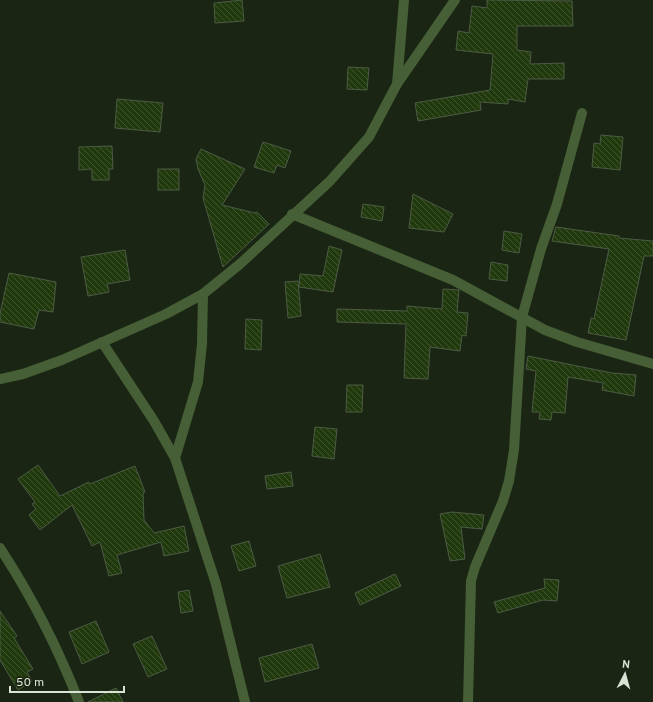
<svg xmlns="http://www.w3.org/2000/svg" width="653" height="702" font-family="Overpass,sans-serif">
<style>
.building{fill:url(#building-back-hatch);stroke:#4d5b45}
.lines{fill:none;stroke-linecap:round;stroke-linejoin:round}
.minor{stroke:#465f36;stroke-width:10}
</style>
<defs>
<pattern id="building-back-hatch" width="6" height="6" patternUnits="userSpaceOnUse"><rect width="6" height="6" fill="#213a0d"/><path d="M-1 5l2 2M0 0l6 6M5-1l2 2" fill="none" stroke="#41562f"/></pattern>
</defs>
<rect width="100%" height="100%" fill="#1a2613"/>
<g class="building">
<path d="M242,0L244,21L215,23L214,3Z"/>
<path d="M487,0L572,1L573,26H517V50L531,52L530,64L564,63V79H528L525,102L508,99V104L480,102L481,110L418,121L415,103L490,90L493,54L456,50L458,31L469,33L472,6L487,8Z"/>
<path d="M348,67L369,68L367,90L347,89Z"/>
<path d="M117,99L163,103L160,132L115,128Z"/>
<path d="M601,135L623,137L620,170L592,167L594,143L600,144Z"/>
<path d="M263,142L291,151L285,168L277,165L274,173L254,167Z"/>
<path d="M112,146L113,169H109V180H92V169L79,170V147Z"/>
<path d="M201,149L245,169L222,205L255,213L257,212L269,224L223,267L203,198L205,185L198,169L196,159Z"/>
<rect x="158" y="169" width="21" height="21"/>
<path d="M413,194L453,214L444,232L409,228Z"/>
<path d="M363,204L384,207L382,221L361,217Z"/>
<path d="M556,227L619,236V238L653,241V256H644L626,340L588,333L591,318L594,319L609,249L552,241Z"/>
<path d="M504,231L522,234L519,253L502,250Z"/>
<path d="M329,246L342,250L333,292L299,287L300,274L323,276Z"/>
<path d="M125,250L130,280L107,284L109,292L88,296L81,257Z"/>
<path d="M491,262L508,265L507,281L489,279Z"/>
<path d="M9,273L56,282L53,312L39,310L34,329L0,322V314Z"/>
<path d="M298,281L301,316L288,318L285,282Z"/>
<path d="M443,289L459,290L457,312L468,313L466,336L462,335L460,351L430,347L428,379L404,378L406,324L337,322V309L407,311V306L442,309Z"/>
<path d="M246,319L262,320L261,350L245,349Z"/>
<path d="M528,356L612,373L636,375L634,396L602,390L603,383L568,377L565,413L552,412L551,420L539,419L540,412H532L536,371L526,369Z"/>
<path d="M347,385H363L362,412H346Z"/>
<path d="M315,427L337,429L334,459L312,456Z"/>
<path d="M38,465L60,496L89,482L90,484L135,466L145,492L143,493L144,520L154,533L184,526L189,551L164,556L161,542L117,555L122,573L109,576L100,542L92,546L72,505L40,530L29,515L36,509L32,504L35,502L18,479Z"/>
<path d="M291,472L293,486L267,489L265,476Z"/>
<path d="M452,512L484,515L482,529L461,527L465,559L450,561L440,514Z"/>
<path d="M249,541L256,566L239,571L231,546Z"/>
<path d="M320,554L330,587L287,598L278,566Z"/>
<path d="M395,574L401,586L360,605L355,593Z"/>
<path d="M544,579L559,580L557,601L543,600L498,613L494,602L545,588Z"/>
<path d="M189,590L193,611L181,613L178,592Z"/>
<path d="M0,611L17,636L14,638L33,669L27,672L32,681L18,690L0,660Z"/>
<path d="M96,621L109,652L82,664L69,632Z"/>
<path d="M152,636L167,669L148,677L133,644Z"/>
<path d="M312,644L319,668L265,682L259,658Z"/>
<path d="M116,688L123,702H88Z"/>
</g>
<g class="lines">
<g class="minor">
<path d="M397,84L404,0"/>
<path d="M292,214L453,280L545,330L577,342L653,364"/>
<path d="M102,342L154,421L175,458L216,584L245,702"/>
<path d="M0,379L23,374L62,360L166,314L203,294L240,264L330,181L369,137L397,84L455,0"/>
<path d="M175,458L198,382L202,344L203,294"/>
<path d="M0,548C32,597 58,648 79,702"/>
<path d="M468,702L471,581L475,567L503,501L509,481L514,450L522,317L541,249L557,204L582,113"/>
</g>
</g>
<g transform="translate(625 674) rotate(6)" stroke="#1a2613" stroke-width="3" paint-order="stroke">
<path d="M0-3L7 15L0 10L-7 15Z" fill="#dae2d5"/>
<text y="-6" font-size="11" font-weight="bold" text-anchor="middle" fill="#dae2d5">N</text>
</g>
<path d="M10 686v6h114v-6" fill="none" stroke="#dae2d5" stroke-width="2"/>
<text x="16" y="686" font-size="12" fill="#dae2d5" stroke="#1a2613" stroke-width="3" paint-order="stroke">50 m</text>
</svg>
